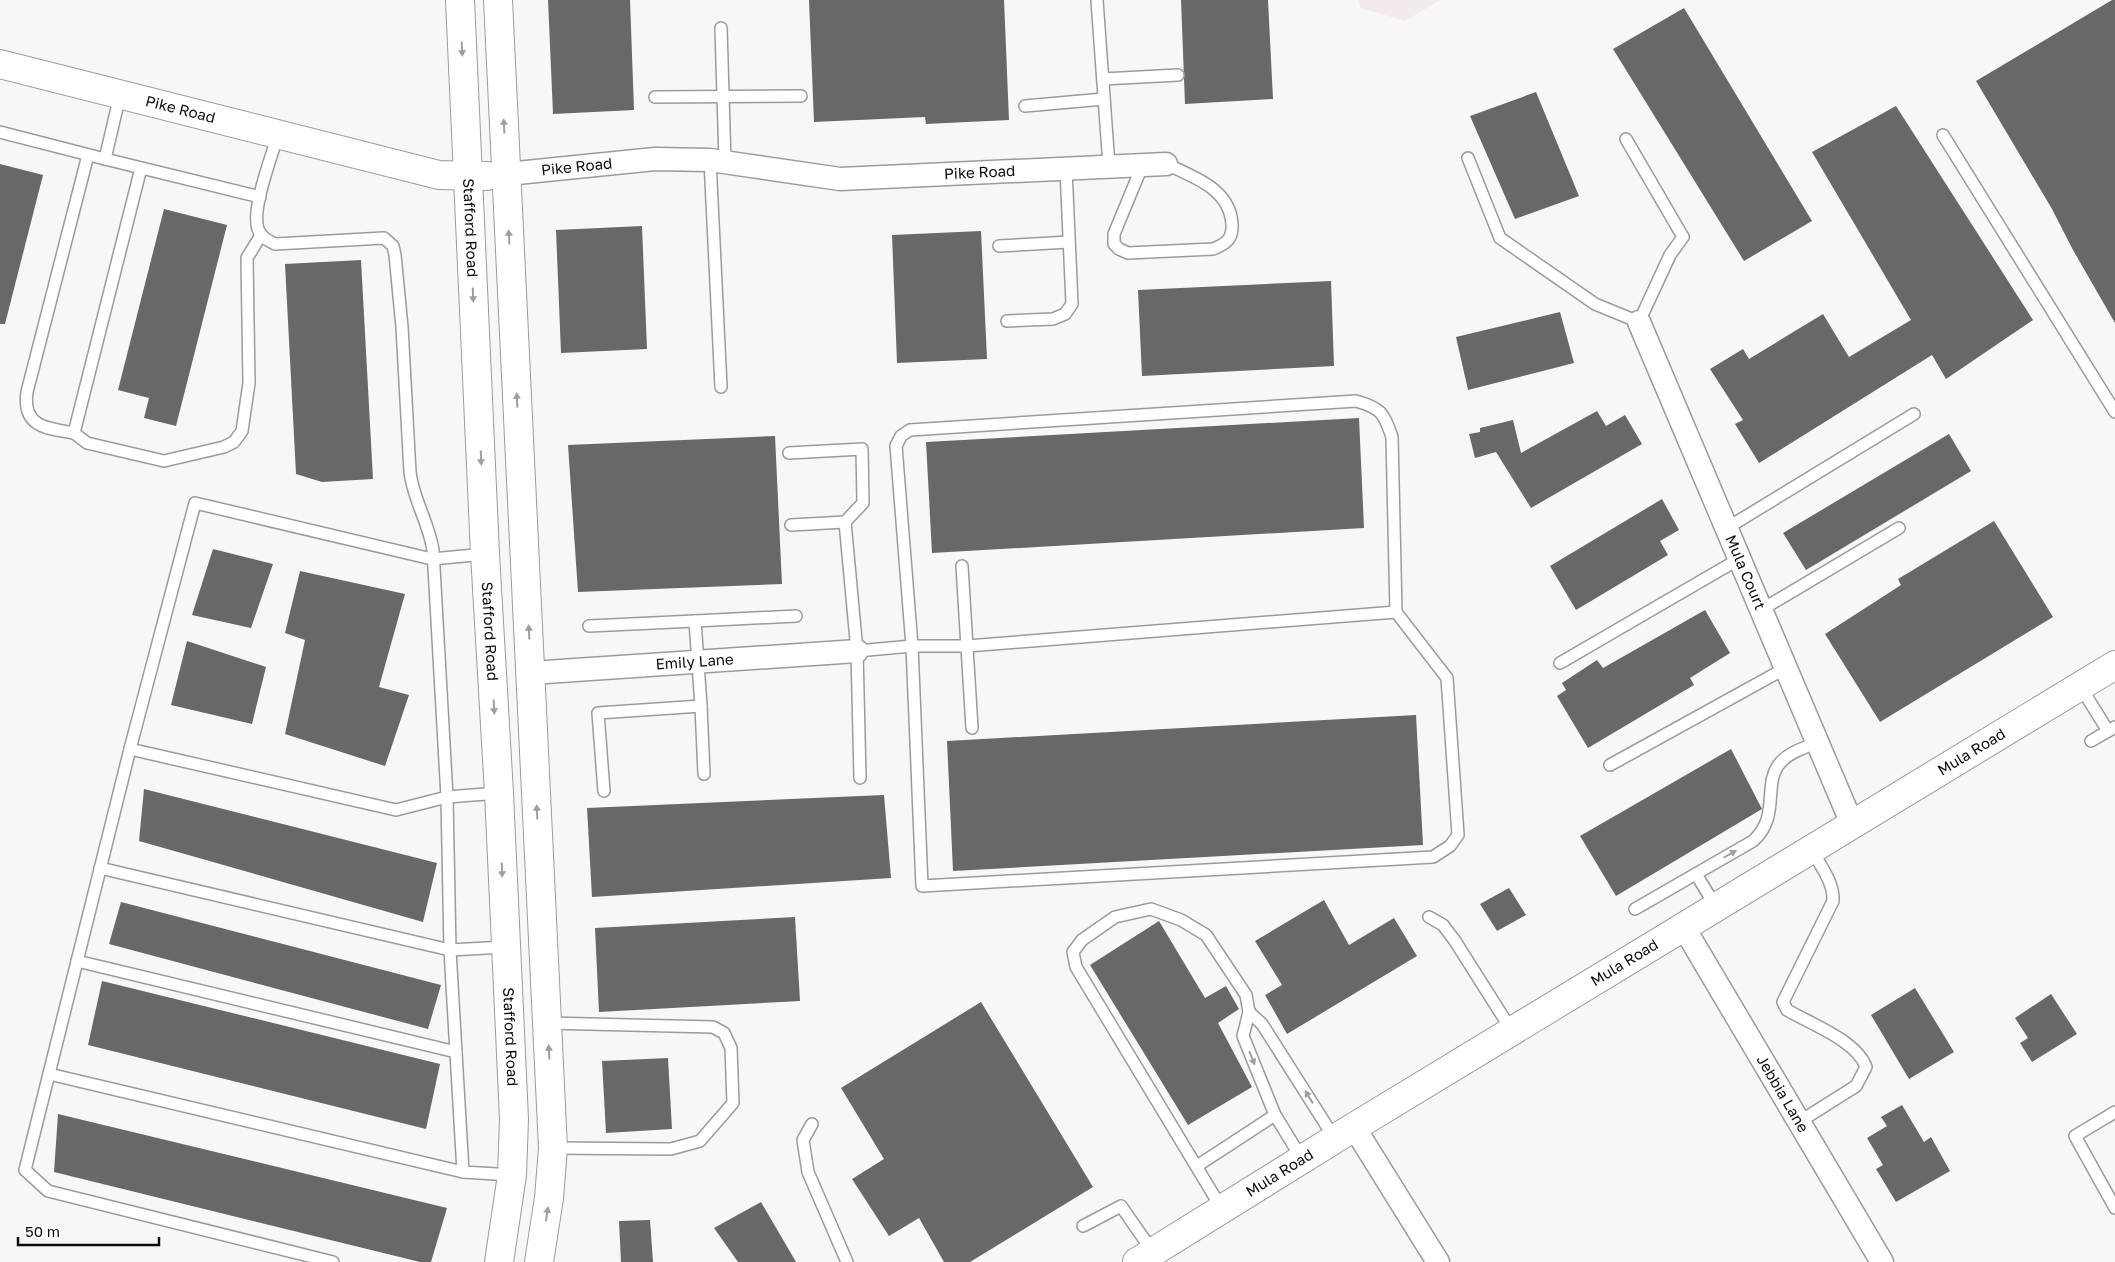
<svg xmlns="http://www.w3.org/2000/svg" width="2115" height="1262" font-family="'Golos Text',sans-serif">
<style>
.built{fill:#f2e9f1}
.building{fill:#6a6769}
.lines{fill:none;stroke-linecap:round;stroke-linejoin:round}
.lane-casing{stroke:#9d9a9d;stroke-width:14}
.street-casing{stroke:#9d9a9d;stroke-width:25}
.secondary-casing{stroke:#9d9a9d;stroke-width:30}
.lane{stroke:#fff;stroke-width:11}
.street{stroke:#fff;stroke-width:22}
.secondary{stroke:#fff;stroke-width:28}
.oneway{fill:#9e9e9e}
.labels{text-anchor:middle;stroke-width:5;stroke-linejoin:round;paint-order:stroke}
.street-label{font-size:15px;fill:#0d0c0d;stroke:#fff}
</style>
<rect width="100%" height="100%" fill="#f9f6f8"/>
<path class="built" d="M1358,0H1440L1405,21L1361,8Z"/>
<g class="building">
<path d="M548,0H630L634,110L553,114Z"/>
<path d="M809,0H1004L1009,120L926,124L925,117L814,122Z"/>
<path d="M1181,0H1268L1273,99L1185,104Z"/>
<path d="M2112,0H2115V323L2073,250L2052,209L1976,81Z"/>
<path d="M1684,8L1812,221L1744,261L1613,49Z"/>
<path d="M1536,92L1579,196L1515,219L1470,116Z"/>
<path d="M1896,106L2033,320L1946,379L1932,355L1759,463L1735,424L1743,420L1710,369L1743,349L1749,359L1823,314L1849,357L1911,320L1812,152Z"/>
<path d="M0,164L43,175L5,324H0Z"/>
<path d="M164,209L227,225L176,426L144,418L149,398L118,390Z"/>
<path d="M642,226L647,349L561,353L556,230Z"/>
<path d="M981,231L987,359L897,363L892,235Z"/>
<path d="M361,260L373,479L322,482L296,474L285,264Z"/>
<path d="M1331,281L1334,366L1142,376L1138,290Z"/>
<path d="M1560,312L1574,363L1468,390L1456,337Z"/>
<path d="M1597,411L1606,426L1625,415L1642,444L1531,508L1496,452L1475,458L1469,434L1480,432V428L1513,420L1521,453Z"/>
<path d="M1359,418L1364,528L932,553L926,442Z"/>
<path d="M1949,434L1971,471L1806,570L1783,533Z"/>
<path d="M775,436L782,584L578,592L568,445Z"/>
<path d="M1662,499L1679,530L1660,541L1668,555L1576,610L1550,566Z"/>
<path d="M1994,521L2053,617L1880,722L1825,634L1901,585L1898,579Z"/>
<path d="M213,549L273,564L251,628L192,615Z"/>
<path d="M300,571L405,594L379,687L409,695L385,766L285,734L305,640L285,633Z"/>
<path d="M1705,610L1730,653L1690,678L1694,685L1588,748L1557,696L1566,690L1562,683L1597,660L1603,668Z"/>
<path d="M187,641L266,667L252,724L171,705Z"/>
<path d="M1416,715L1423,845L953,871L947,741Z"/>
<path d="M1731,749L1762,809L1616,896L1580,836Z"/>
<path d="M144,789L437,863L423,922L139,841Z"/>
<path d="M884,795L891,878L592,897L587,808Z"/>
<path d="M1509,888L1526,915L1497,931L1480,904Z"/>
<path d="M1324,900L1349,945L1394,918L1417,956L1287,1034L1265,995L1282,985L1255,941Z"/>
<path d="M121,902L441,985L428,1029L109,944Z"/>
<path d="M795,917L800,1001L599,1012L595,928Z"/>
<path d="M1159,921L1205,998L1226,986L1239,1009L1218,1023L1252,1087L1188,1125L1090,965Z"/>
<path d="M102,981L440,1064L426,1129L88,1045Z"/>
<path d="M1915,988L1954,1052L1909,1079L1871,1015Z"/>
<path d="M2051,994L2077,1034L2032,1062L2020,1043L2028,1038L2015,1018Z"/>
<path d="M981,1002L1093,1187L970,1262H944L919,1218L889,1236L852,1179L884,1159L841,1088Z"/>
<path d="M668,1058L672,1129L606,1133L602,1061Z"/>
<path d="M1902,1105L1924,1142L1931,1137L1950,1171L1896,1202L1876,1169L1883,1165L1867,1138L1887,1126L1881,1117Z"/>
<path d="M58,1114L447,1208L431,1262H420L54,1172Z"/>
<path d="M761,1202L796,1262H738L714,1228Z"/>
<path d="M650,1220L653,1262H621L619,1221Z"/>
</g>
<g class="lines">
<g class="lane-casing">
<g id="lane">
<path d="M1097,0L1109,166"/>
<path d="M721,28L725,162"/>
<path d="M1103,79L1178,75"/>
<path d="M120,95L105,159L260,197"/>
<path d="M655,97L801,96"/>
<path d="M1025,106L1104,99"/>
<path d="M0,132L105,159"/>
<path d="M278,134C272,156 251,209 258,229C261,237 267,240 275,244L384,238L393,246L395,255L402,327L410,472C413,499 429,523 433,550L447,797L450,950L505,947"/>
<path d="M1943,135L2115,412"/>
<path d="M88,155L27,392C22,427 46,428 74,433L141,168"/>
<path d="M1468,158L1500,238L1595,304L1639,322L1670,255L1683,237L1626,139"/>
<path d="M710,160L721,387"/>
<path d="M1143,164L1114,234V244L1119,249L1128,253L1213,249C1226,244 1233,239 1232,224C1230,189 1194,177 1166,164"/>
<path d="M999,246L1069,242"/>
<path d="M1007,321L1053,319L1065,314L1072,304L1066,169"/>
<path d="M1356,401C1381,408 1384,413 1392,437L1396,612L1447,678L1458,835L1450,846L1433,857L922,886L912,646L896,446L901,436L910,430Z"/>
<path d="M74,433L87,443L164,461L224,447L234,442L242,431L249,383L247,258L261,235"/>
<path d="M789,453L862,449L863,503L845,522L857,651L860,778"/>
<path d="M791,525L845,522"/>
<path d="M1727,528L1914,414"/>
<path d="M962,566L972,728"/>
<path d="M1761,610L1899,528"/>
<path d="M589,626L695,621"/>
<path d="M857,651L912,646H967L1396,612"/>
<path d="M1560,663L1739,559"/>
<path d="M2080,686L2108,731"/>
<path d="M701,706L704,774"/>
<path d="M2091,741L2115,727"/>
<path d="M130,749L195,503L432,559L485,554"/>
<path d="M1610,765L1786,668"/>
<path d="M604,791L598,713L701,706L695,621L796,616"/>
<path d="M100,868L450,950L463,1172L512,1175"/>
<path d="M1696,874L1716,907"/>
<path d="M1635,909L1753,841C1781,816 1762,784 1780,763C1789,752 1805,748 1817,742"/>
<path d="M1429,917L1443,925L1455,941L1512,1031"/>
<path d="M77,961L456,1052"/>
<path d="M1249,1012L1262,1024L1335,1139"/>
<path d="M547,1023L713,1027L724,1033L731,1048L733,1103L700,1141L671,1149L553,1148"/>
<path d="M49,1074L463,1172"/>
<path d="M2115,1112L2075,1136L2115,1208"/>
<path d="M1799,1122L1856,1086L1866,1067C1857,1041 1811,1024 1787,1010L1783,1002L1833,901C1834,882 1820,865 1811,849"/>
<path d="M812,1124L803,1140L808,1172L847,1262"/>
<path d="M1197,1166L1275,1115"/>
<path d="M1222,1209L1076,967L1073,952L1082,940L1115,917L1151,909L1181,920L1206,935L1246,995L1249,1012L1243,1036L1275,1115L1302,1159"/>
<path d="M1083,1226L1121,1206L1153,1252"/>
<path d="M333,1262L48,1191L25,1170L130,749L396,810L447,797L499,793"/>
</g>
</g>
<g class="street-casing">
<g id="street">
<path id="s1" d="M507,174L655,159L710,160L840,179L1166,164"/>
<path id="s2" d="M1639,322L1852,824"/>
<path id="s3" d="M531,673L857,651"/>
<path id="s4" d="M1683,926L1882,1262"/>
<path d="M1354,1127L1438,1262"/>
</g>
</g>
<g class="secondary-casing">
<g id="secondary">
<path id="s5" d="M460,0L485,554L499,793L514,1119L512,1175L499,1262"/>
<path d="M498,0L553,1148L549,1198L539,1262"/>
<path id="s6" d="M0,64L439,175L487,176"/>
<path id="s7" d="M1137,1262L1354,1127L2115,665"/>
</g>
</g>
<use href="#lane" class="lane"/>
<use href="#street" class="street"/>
<use href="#secondary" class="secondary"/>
</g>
<defs><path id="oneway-solid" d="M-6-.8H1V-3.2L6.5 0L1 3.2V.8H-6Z" transform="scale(1.25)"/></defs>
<g class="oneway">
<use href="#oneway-solid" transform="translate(462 49) rotate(87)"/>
<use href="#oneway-solid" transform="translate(504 126) rotate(-93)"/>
<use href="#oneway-solid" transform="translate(509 237) rotate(-93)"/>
<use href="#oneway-solid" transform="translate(473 295) rotate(88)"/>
<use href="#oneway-solid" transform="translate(517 400) rotate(-93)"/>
<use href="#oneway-solid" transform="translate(481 458) rotate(88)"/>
<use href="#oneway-solid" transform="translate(529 632) rotate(-93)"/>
<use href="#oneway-solid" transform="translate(494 707) rotate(87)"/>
<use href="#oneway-solid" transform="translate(537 812) rotate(-93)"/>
<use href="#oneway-solid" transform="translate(1730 854) rotate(-30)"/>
<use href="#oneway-solid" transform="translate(502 870) rotate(88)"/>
<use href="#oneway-solid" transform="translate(549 1052) rotate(-93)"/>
<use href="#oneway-solid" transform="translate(1252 1058) rotate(68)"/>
<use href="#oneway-solid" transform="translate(1309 1097) rotate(-122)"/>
<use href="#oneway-solid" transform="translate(547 1214) rotate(-82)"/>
</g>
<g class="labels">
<g class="street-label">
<text dy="5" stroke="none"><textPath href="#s6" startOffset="186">Pike Road</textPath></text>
<text dy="5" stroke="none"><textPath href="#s1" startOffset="70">Pike Road</textPath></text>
<text dy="5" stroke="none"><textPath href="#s1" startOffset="475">Pike Road</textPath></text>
<text dy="5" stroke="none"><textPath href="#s5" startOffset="228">Stafford Road</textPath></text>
<text dy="5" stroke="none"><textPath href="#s2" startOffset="272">Mula Court</textPath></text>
<text dy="5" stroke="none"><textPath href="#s5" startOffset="632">Stafford Road</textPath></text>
<text dy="5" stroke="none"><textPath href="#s3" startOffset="164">Emily Lane</textPath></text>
<text dy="5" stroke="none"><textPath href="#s7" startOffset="978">Mula Road</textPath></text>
<text dy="5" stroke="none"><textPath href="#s7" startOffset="572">Mula Road</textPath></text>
<text dy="5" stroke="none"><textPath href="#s5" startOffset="1038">Stafford Road</textPath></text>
<text dy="5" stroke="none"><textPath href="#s4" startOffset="195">Jebbia Lane</textPath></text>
<text dy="5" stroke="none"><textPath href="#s7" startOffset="168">Mula Road</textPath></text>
</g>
</g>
<path d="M18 1237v8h141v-8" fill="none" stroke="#0d0c0d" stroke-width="2.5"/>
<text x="25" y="1237" font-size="15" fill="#0d0c0d" stroke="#ffffff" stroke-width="4" paint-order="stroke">50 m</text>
</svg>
